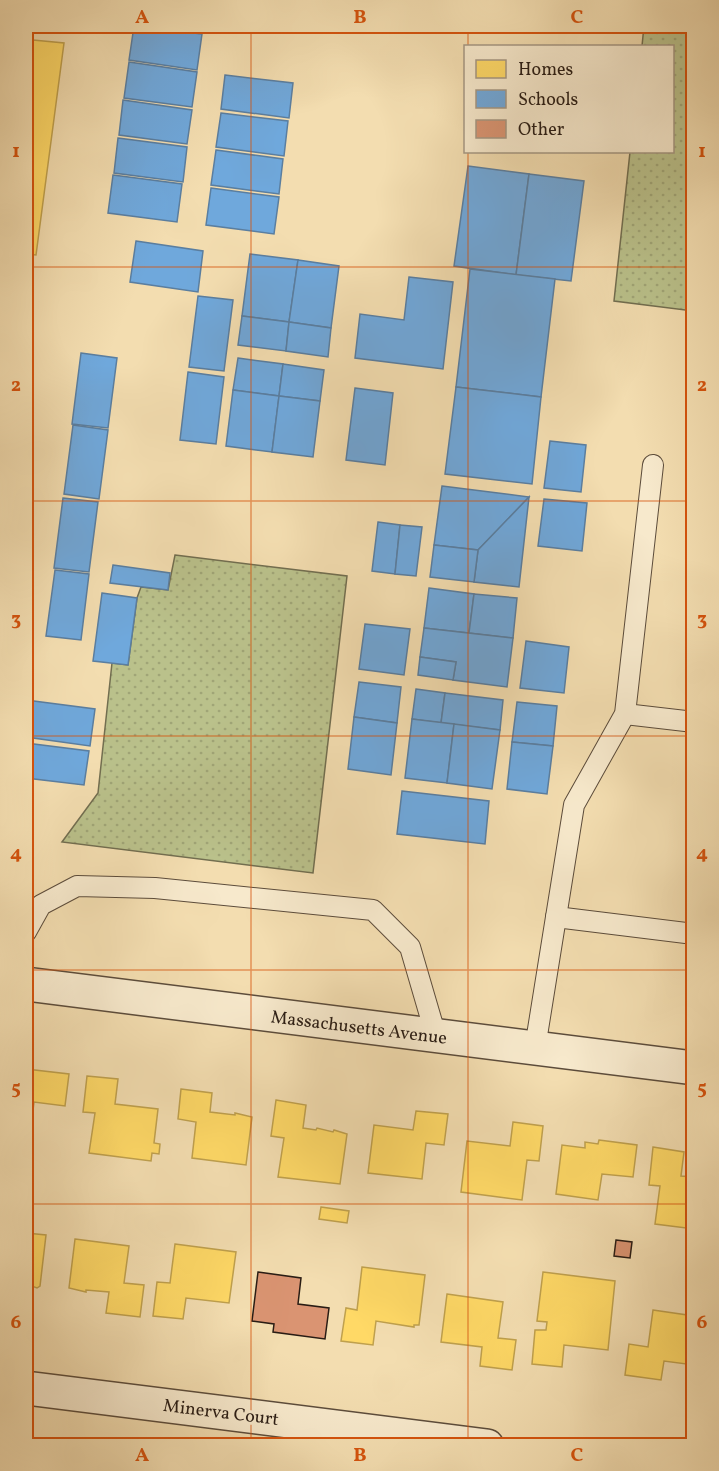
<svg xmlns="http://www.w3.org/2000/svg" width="719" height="1471" font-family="Vollkorn,serif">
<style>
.green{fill:url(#green-dots);stroke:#726e50;stroke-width:1.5}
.homes{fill:#ffd966;stroke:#bfa04d;stroke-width:1.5}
.schools{fill:#6fa8dc;stroke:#5a7ea0;stroke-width:1.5}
.building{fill:#da9472;stroke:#291c14;stroke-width:1.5}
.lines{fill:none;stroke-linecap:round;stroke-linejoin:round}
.service-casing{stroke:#5c4c3b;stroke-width:22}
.minor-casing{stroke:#5c4c3b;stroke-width:36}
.service{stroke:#f7e9cc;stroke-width:20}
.minor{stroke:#f7e9cc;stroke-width:33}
.grid{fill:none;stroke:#d5530d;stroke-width:1.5;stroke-opacity:0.55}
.labels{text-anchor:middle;stroke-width:6;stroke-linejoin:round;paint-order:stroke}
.street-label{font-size:18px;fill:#291c14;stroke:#f7e9cc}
.neatline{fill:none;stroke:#d5530d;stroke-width:2}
.grid-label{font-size:20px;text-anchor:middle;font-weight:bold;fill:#d5530d}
</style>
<defs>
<pattern id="green-dots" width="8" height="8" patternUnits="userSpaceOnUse" patternTransform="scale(1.5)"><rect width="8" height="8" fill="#bac18b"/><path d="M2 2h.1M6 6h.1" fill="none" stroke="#a0a577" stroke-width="1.8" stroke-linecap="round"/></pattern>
</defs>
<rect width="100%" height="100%" fill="#f3ddb0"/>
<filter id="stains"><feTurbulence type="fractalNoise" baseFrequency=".00333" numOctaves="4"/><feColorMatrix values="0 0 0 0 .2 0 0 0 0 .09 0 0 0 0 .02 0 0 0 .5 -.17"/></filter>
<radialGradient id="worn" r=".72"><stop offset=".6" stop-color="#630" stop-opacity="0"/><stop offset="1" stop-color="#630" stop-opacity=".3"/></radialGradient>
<g class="green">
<path d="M644,26H693V311L614,301L630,152H672V46H642Z"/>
<path d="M175,555L347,576L313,873L62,842L98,793L112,663L128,665L137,598L141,587L168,590Z"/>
</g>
<g class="homes">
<path d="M33,40L64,43L36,255L26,254V98Z"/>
<path d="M26,272L33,273L26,335Z"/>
<path d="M26,1069L69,1074L65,1106L34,1102L31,1127L26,1126Z"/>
<path d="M87,1076L118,1079L115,1104L158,1109L154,1143L160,1144L159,1154L152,1153L151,1161L89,1153L95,1113L83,1112Z"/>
<path d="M181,1089L212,1093L210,1112L235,1115V1113L252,1117L246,1165L192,1158L196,1122L178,1119Z"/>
<path d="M276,1100L306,1105L303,1128L316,1130L317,1128L333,1132L334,1130L347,1134L340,1184L278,1177L284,1138L271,1136Z"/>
<path d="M416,1111L448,1114L444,1145L426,1143L422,1179L368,1173L374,1125L413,1130Z"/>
<path d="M513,1122L543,1126L539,1161L527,1160L522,1200L461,1192L467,1141L510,1146Z"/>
<path d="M599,1140L637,1145L633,1177L602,1174L598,1200L556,1194L562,1145L585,1148V1142L598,1144Z"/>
<path d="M653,1147L684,1152L681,1176L694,1177V1229L655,1224L660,1186L649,1185Z"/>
<path d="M321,1207L349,1211L347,1223L319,1219Z"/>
<path d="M26,1233L46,1235L40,1286L37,1288L26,1284Z"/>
<path d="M75,1239L129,1246L124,1283L144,1285L140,1317L106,1313L109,1292L86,1290V1292L69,1288Z"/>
<path d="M175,1244L236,1252L229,1303L186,1298L183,1319L153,1316L157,1282L170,1283Z"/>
<path d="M362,1267L425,1275L419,1325H414V1327L376,1321L373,1345L341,1341L346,1308L357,1310Z"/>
<path d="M543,1272L615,1281L608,1350L564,1345L562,1367L532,1364L535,1330H546L547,1322L537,1321Z"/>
<path d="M447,1294L503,1302L498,1338L516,1340L512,1370L480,1366L482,1347L441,1342Z"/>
<path d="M653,1310L694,1316V1365L664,1361L661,1380L625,1375L629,1344L648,1347Z"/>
</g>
<g class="schools">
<path d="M134,26L202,34L197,70L129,60Z"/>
<path d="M129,62L197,72L192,107L124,98Z"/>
<path d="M225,75L293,83L289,118L221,109Z"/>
<path d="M123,100L192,110L187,144L119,135Z"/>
<path d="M221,113L288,121L284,156L216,147Z"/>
<path d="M118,138L187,147L183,182L114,173Z"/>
<path d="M216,150L283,159L279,194L211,185Z"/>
<path d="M468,166L529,174L516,275L454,266Z"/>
<path d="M529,174L584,181L571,281L516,275Z"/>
<path d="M113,175L182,184L177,222L108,213Z"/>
<path d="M211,188L279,197L274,234L206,225Z"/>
<path d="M136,241L203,251L198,292L130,282Z"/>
<path d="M250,254L298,260L289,322L242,316Z"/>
<path d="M298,260L339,266L331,328L289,322Z"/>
<path d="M470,269L555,279L541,397L456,387Z"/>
<path d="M409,277L453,282L443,369L355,358L360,314L404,320Z"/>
<path d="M198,296L233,300L224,371L189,367Z"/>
<path d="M242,316L289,322L286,351L238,345Z"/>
<path d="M289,322L331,328L328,357L286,351Z"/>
<path d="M81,353L117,358L108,428L72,424Z"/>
<path d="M238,358L283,364L279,396L233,390Z"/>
<path d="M283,364L324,370L320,401L279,396Z"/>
<path d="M188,372L224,377L216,444L180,440Z"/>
<path d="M456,387L541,397L532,484L445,474Z"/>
<path d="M355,388L393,393L385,465L346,460Z"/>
<path d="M233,390L279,396L272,452L226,446Z"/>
<path d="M279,396L320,401L313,457L272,452Z"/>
<path d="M73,425L108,430L99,499L64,494Z"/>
<path d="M550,441L586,445L581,492L544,488Z"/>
<path d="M442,486L529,497L478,550L434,545Z"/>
<path d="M529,497L519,587L474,582L478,550Z"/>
<path d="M63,498L98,502L89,572L54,568Z"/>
<path d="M544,499L587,503L582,551L538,546Z"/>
<path d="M378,522L400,525L395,574L372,571Z"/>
<path d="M400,525L422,527L416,576L395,574Z"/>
<path d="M434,545L478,550L474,582L430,577Z"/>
<path d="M113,565L170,573L168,590L110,583Z"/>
<path d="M55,570L89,574L81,640L46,636Z"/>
<path d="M429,588L474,594L469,633L424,628Z"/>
<path d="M102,593L137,598L128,665L93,661Z"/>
<path d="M474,594L517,598L513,638L469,633Z"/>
<path d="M365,624L410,629L404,675L359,669Z"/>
<path d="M424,628L513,638L507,687L453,680L456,662L420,657Z"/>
<path d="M526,641L569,647L564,693L520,688Z"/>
<path d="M420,657L456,662L453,680L418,675Z"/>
<path d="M359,682L401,687L397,723L354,717Z"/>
<path d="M416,689L445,693L441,723L412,719Z"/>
<path d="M445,693L503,700L500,730L441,723Z"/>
<path d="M26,700L95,709L90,746L26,737Z"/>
<path d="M517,702L557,706L553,746L512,742Z"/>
<path d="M354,717L397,723L391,775L348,769Z"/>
<path d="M412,719L454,724L447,783L405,778Z"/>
<path d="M454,724L500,730L492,789L447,783Z"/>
<path d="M512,742L553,746L547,794L507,789Z"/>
<path d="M26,743L89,751L84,785L26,778Z"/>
<path d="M402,791L489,801L485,844L397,834Z"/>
</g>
<g class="building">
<path d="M616,1240L632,1242L630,1258L614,1256Z"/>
<path d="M258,1272L301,1278L298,1304L329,1308L325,1339L273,1332L274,1324L252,1321Z"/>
</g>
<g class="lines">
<g class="service-casing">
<g id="service">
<path d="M625,714L694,722"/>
<path d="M556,917L694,934"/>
<path d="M26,932L41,905L77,886L155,888L373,910L410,947L436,1036"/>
<path d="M535,1048L574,805L625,714L653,465"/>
</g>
</g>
<g class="minor-casing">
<g id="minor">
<path d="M26,984L694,1068"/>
<path d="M26,1388L487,1446"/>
</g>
</g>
<use href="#service" class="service"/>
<use href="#minor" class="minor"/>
</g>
<path class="grid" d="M251,26V1446M468,26V46M468,152V1446M26,267H694M26,501H694M26,736H694M26,970H694M26,1204H694"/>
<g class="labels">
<g class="street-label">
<text transform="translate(359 1027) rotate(7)" y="6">Massachusetts Avenue</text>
<text transform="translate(221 1412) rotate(7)" y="6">Minerva Court</text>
</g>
</g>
<rect width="719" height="1471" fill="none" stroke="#f3ddb0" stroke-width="66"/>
<rect x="464" y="45" width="210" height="108" fill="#f7e9cc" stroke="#a59782" stroke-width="1.5"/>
<rect x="476" y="60" width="30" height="18" fill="#ffd966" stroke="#a59782" stroke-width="1.5"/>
<text x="518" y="75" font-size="18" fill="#291c14">Homes</text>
<rect x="476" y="90" width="30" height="18" fill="#6fa8dc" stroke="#a59782" stroke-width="1.5"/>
<text x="518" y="105" font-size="18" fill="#291c14">Schools</text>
<rect x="476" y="120" width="30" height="18" fill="#da9472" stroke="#a59782" stroke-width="1.5"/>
<text x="518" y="135" font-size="18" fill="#291c14">Other</text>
<rect x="33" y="33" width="653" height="1405" class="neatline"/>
<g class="grid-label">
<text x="142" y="23">A</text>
<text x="360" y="23">B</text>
<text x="577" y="23">C</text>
<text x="16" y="157">1</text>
<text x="702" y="157">1</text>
<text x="16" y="391">2</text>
<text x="702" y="391">2</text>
<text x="16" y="625">3</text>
<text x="702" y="625">3</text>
<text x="16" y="859">4</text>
<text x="702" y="859">4</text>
<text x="16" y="1094">5</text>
<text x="702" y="1094">5</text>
<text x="16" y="1328">6</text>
<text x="702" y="1328">6</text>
<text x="142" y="1461">A</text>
<text x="360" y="1461">B</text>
<text x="577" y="1461">C</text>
</g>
<rect width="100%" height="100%" filter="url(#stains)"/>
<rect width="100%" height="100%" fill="url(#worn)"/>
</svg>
